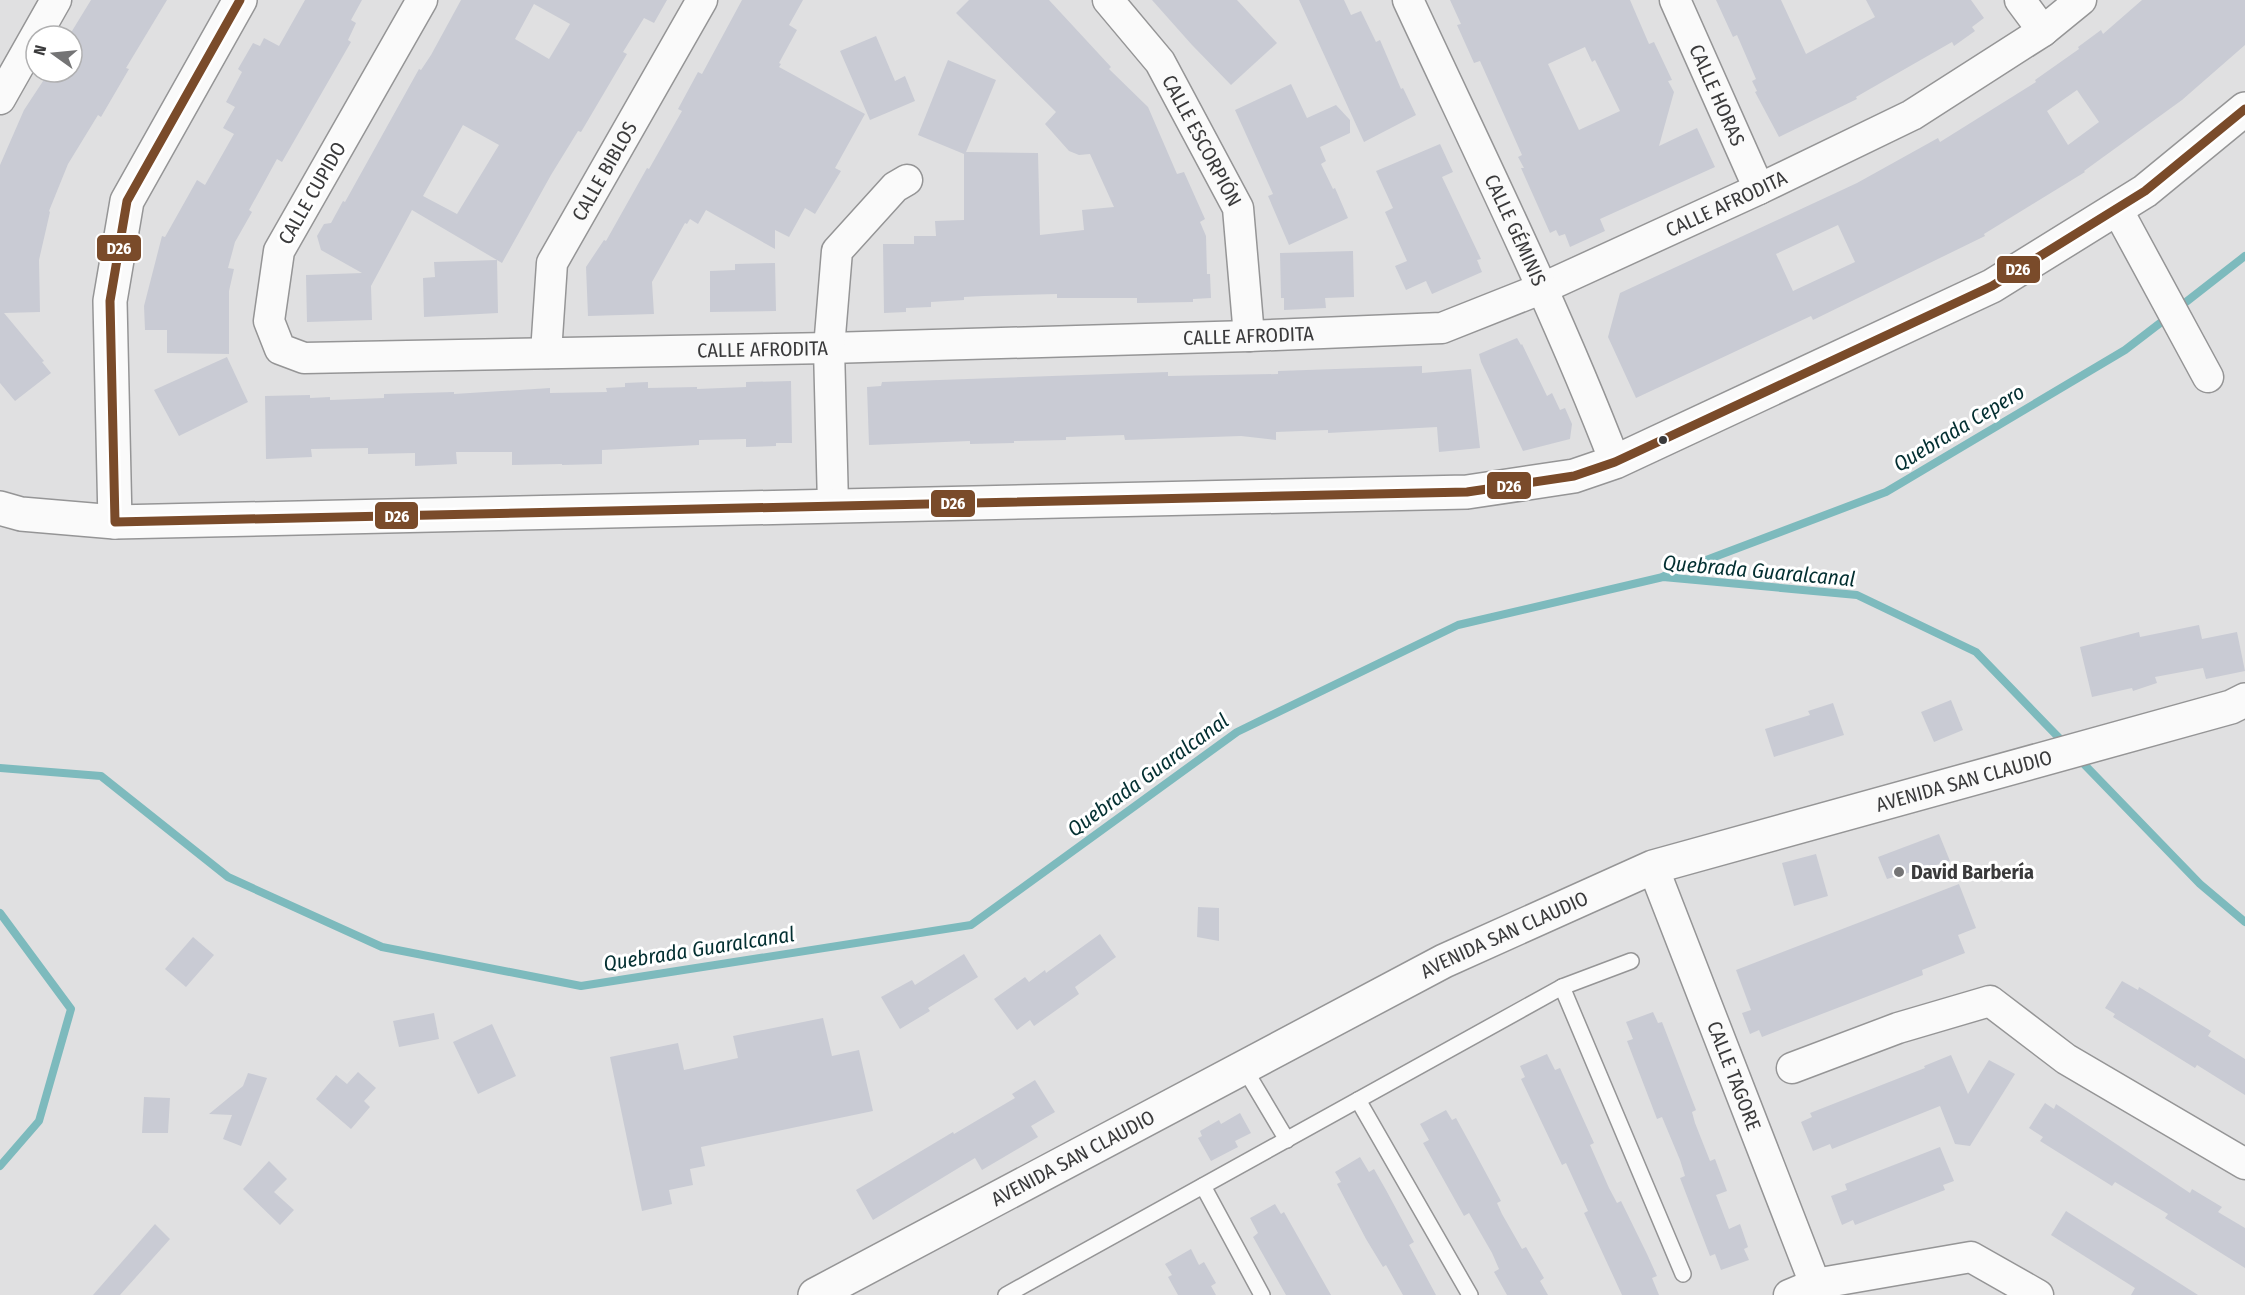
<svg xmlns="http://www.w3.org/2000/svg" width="2245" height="1295" font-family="'Fira Sans Condensed',sans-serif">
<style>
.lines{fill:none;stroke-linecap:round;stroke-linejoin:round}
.stream{stroke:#7dbabd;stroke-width:8}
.building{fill:#c9cbd4;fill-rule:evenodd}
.service-casing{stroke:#959596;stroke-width:18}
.minor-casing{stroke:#959596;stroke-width:33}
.tertiary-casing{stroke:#959596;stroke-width:36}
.service{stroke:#fafafa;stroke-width:15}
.minor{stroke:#fafafa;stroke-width:30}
.tertiary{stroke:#fafafa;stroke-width:33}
.bus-1-casing{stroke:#fff;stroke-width:14}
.bus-1{stroke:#7a4b2a;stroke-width:9}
.bus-dot{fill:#3a3a3b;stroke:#fff;stroke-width:2}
.poi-dot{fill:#747475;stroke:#fff;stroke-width:2}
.labels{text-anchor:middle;stroke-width:6;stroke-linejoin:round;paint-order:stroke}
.street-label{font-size:20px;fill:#3a3a3b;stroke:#fff}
.poi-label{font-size:20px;font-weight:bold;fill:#3a3a3b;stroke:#fff;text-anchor:start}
.water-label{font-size:21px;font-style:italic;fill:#032f31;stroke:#fff}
.line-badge{stroke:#fff;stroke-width:2}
.badge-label{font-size:16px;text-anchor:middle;font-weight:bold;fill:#fff}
</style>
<rect width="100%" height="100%" fill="#e0e0e1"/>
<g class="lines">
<g class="stream">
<path d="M2177,309L2245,256"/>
<path d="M1664,576L1886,492L2125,350L2168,317"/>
<path d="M2079,759L2200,884L2245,922"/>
<path d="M0,768L101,776L228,877L382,947L581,986L971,925L1237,732L1458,625L1663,577L1857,595L1976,652L2065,744"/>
<path d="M0,913L71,1009L39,1121L0,1166"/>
</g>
</g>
<g class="building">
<path d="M91,0H167L126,68L129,69L101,117L98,115L68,164L49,211L50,212L39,260L40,312L4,313L44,361L42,362L51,373L15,401L0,383V165L24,110L49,72H72V31Z"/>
<path d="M305,0H362L351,20L356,23L348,40L351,42L282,162L277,159L249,210L252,212L235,242L228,268L234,269L229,291V354L167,353V330H145L144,306L162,236L165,237L197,180L205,185L234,134L223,128L235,107L226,102L242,72L238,69L253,43L260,46L264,38L279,46Z"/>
<path d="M461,0H667L654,23L644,18L623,52L627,54L584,127L581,132L578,131L551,175L502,263L412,210L371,286L372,320L307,322L306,275L362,273L321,250L317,236L324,224L331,223L343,201L345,202L419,69L421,70L431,55ZM534,4L570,24L549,59L515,39ZM463,125L499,145L457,214L423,196Z"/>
<path d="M742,0H803L789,25L797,30L779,63L781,64L779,67L865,114L835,168L841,171L815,214L805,208L789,237L775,230V249L706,210L698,224L690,219L687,224L685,223L652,282L654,314L588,316L586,267L604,240L606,241L647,168L649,169L682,111L678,109L698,72L702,74Z"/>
<path d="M969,0H1049L1111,67L1109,69L1148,107L1177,174L1184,172L1205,219L1200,222L1206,236L1207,274H1210L1211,298L1193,299V302L1137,303V298H1057V294L984,296L964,297V300L931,302V307L906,308V312L884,313L883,244H914V236H936L935,221L964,220V154L918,135L948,60L996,80L966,152L1038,153L1040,235L1084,230L1082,210L1114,207L1090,154L1079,155L1069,151L1045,124L1056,112L956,13Z"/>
<path d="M1152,0H1237L1277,43L1231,85L1192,45Z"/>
<path d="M1299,0H1344L1351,15L1361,11L1376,42L1380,40L1401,89L1403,88L1416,115L1364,142Z"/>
<path d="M1450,0H1630L1649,44L1654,42L1672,80L1668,81L1674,92L1659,146L1697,128L1715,167L1600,219L1605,231L1570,247L1565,234L1559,236L1556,230L1550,233L1521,168H1524L1518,157L1522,155L1480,61L1474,63L1457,25L1461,24ZM1585,47L1592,62L1595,60L1620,111L1579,130L1548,64Z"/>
<path d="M1716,0H1781L1806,54L1875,17L1866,0H1971L1984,18L1972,27L1975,31L1954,46L1952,42L1856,97L1857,99L1779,137L1755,92L1757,91L1752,81L1756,79L1737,35L1733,37Z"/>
<path d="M2142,0H2245V45L2182,100L2084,171L2085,172L1984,234L1985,236L1813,320L1811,316L1636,398L1608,337L1620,293L1857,183L1938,138L1940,142L2036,82L2035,80L2079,49L2078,47L2101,30L2103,34ZM2077,90L2099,122L2068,145L2047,111ZM1838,225L1855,262L1793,291L1776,254Z"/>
<path d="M876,36L895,81L905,76L915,101L870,120L840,51Z"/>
<path d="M1291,84L1307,118L1336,105L1350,120V133L1320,147L1326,161L1321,164L1333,189L1335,188L1348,218L1289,245L1268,196L1273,194L1235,110Z"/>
<path d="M1440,144L1453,172L1442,177L1481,259L1477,260L1482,272L1432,294L1426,281L1406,290L1395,266L1407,261L1385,212L1393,208L1376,171Z"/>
<path d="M1353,251L1354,297L1325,298L1326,308L1284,310V298H1281L1280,253Z"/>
<path d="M497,260L498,313L424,317L423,278L435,277L434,262Z"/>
<path d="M775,263L776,311L710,312V271L735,270V264Z"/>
<path d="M1517,338L1521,345L1522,344L1547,396L1552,393L1560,410L1565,408L1572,424L1570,439L1523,451L1481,362L1479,354Z"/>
<path d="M227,357L248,402L179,436L154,390Z"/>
<path d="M1422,366V373L1471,369L1480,448L1439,452L1437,427L1328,433V430L1276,432V440L1241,436L1125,440L1124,435L1066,437V440L1014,441V443L970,444V441L869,445L867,387L881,386L882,382L1168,372V376L1278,374V371Z"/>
<path d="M791,381L792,443H776V446L746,447V439L699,440V445L602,450V464L562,465V464L512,465V452H456L457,464L415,466V453L368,454V448L311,449L312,457L266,459L265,396L310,395V398L330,397V400L384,398V394L454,392V394L550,388V393L607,392L606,388L625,387V383L648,382V388L697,387V389L746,387V382Z"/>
<path d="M2199,625L2202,639L2237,632L2245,671L2206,679L2203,668L2155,677L2157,683L2133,691L2132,688L2092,697L2080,647L2139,632L2140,637Z"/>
<path d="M1951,700L1963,730L1934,742L1921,712Z"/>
<path d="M1833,703L1844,735L1774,757L1765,729L1810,715L1808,711Z"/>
<path d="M1939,834L1950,861L1887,879L1878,857Z"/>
<path d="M1816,854L1828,896L1794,906L1782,863Z"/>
<path d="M1959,884L1976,928L1958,935L1965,953L1922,970L1923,975L1762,1037L1759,1030L1750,1034L1742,1013L1751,1010L1736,970Z"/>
<path d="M1198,907L1219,908V941L1197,937Z"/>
<path d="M1100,934L1116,957L1075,987L1079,994L1034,1026L1030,1020L1017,1030L994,999L1025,977L1029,982L1045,970L1046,973Z"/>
<path d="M193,937L214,955L186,987L165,969Z"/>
<path d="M964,954L978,977L928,1008L930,1011L900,1029L881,997L912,980L915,985Z"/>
<path d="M2122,981L2138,990L2139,987L2211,1031L2208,1036L2245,1059V1095L2197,1065L2195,1068L2113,1017L2115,1014L2105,1008Z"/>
<path d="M1653,1012L1658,1023L1662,1022L1696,1110L1692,1112L1695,1123L1710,1161L1715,1159L1727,1191L1716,1195L1729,1229L1740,1224L1748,1247L1744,1249L1749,1260L1721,1270L1715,1254L1710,1256L1680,1178L1685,1176L1680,1160L1662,1117L1657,1119L1627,1041L1633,1039L1626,1022Z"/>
<path d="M434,1013L439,1039L399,1047L393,1021Z"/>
<path d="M823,1018L832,1056L859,1050L873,1111L701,1147L705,1166L690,1169L693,1185L669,1190L672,1204L642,1211L610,1057L678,1043L684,1070L738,1058L733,1036Z"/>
<path d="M492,1024L516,1076L478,1094L453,1042Z"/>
<path d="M1547,1054L1555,1070L1560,1068L1594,1143L1590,1145L1609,1188L1617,1203L1621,1201L1647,1254L1657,1276L1652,1278L1659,1295H1622L1584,1213L1588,1211L1583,1200L1566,1163L1562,1165L1521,1079L1525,1077L1520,1066Z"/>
<path d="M1951,1055L1968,1094L1989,1060L2015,1074L1970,1146L1955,1144L1940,1106L1832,1149L1830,1144L1813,1151L1801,1122L1812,1117L1810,1113L1925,1068L1924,1066Z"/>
<path d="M358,1072L376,1088L364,1101L370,1107L351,1129L316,1099L336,1075L347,1084Z"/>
<path d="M248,1073L267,1078L241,1146L223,1139L232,1115L209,1114L243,1086Z"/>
<path d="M1035,1080L1055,1112L1031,1126L1038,1137L982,1170L975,1158L873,1220L856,1190L953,1132L954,1134L1015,1098L1012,1094Z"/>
<path d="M144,1097L170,1098L168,1133H142Z"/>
<path d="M2045,1103L2054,1109L2056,1104L2190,1193L2192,1189L2222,1207L2218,1212L2245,1228V1268L2165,1218L2168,1214L2115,1182L2112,1186L2040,1141L2043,1137L2029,1128Z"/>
<path d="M1446,1110L1452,1120L1456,1118L1473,1149L1501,1201L1497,1203L1502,1214L1522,1249L1526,1247L1544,1278L1540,1281L1548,1295H1507L1494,1272L1499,1269L1492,1253L1469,1213L1464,1216L1423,1143L1429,1140L1420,1124Z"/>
<path d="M1240,1113L1251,1133L1235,1141L1238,1147L1211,1161L1198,1138L1202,1136L1200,1131L1219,1120L1221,1124Z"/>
<path d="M1940,1147L1954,1181L1943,1185L1945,1190L1855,1225L1853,1220L1842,1225L1831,1196L1847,1190L1845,1184Z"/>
<path d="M1360,1157L1369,1172L1374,1169L1386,1190L1414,1242L1409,1245L1436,1295H1403L1386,1265L1383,1267L1366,1239L1337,1184L1341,1182L1335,1172Z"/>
<path d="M269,1161L287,1179L274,1192L294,1210L280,1225L243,1189Z"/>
<path d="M1275,1204L1281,1214L1284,1212L1331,1295H1286L1253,1237L1258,1233L1250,1218Z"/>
<path d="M2066,1211L2198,1295H2131L2135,1288L2051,1235Z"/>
<path d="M155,1224L170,1239L120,1295H93Z"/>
<path d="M1191,1249L1199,1265L1204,1262L1216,1283L1211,1286L1216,1295H1178L1168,1277L1172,1275L1165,1264Z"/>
</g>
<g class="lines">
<g class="service-casing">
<g id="service">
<path d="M1631,961L1562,987L1683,1274"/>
<path d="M1244,1068L1287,1140"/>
<path d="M1358,1100L1470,1295"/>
<path d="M1203,1186L1262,1295"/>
<path d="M1006,1295L1562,987"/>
</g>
</g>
<g class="minor-casing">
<g id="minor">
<path id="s1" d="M422,0L279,251L269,321L280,349L304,358L829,348L1249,336L1442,328L1543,288L1759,189L1912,115L2043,31L2081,0"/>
<path id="s2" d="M1108,0L1160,62L1238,208L1249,336"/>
<path id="s3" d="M1408,0C1479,153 1554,304 1615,462"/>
<path id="s4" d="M1675,0L1759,189"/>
<path d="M2020,0L2043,31"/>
<path d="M0,99L56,0"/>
<path d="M2117,209L2208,377"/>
<path id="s5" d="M546,353L552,263L702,0"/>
<path d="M833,505L829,348L837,251L895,187L907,180"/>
<path id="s6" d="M1653,867L1815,1284"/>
<path d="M1792,1068L1898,1028L1990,1001L2066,1059L2245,1164"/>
<path d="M1789,1295L1815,1284L1971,1257L2038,1295"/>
</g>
</g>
<g class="tertiary-casing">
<g id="tertiary">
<path d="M0,508L21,514L115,522L1467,492L1574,476L1615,462L1992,286L2145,191L2245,109"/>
<path d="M115,522L110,301L127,201L240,0"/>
<path id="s7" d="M815,1295L1444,961L1653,867L2231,707L2245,700"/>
</g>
</g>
<use href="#service" class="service"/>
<use href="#minor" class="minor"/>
<use href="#tertiary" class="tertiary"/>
<g class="bus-1-casing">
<path id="bus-1" d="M240,0L127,201L110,301L115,522L1467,492L1574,476L1615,462L1992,286L2145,191L2245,109"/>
</g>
<use href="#bus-1" class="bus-1"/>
</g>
<circle class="bus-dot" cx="1663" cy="440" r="5"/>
<circle class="poi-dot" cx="1899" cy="872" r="6"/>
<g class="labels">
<g class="street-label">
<text dy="7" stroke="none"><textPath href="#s4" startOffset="104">CALLE HORAS</textPath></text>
<text dy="7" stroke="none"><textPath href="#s2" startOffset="170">CALLE ESCORPIÓN</textPath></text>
<text dy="7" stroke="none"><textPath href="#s5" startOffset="196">CALLE BIBLOS</textPath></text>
<text transform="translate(312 193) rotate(-60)" y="7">CALLE CUPIDO</text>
<text dy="7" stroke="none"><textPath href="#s1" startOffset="1864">CALLE AFRODITA</textPath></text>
<text dy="7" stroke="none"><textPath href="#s3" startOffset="254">CALLE GÉMINIS</textPath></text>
<text dy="7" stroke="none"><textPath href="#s1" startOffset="1360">CALLE AFRODITA</textPath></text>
<text dy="7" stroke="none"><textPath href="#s1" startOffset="874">CALLE AFRODITA</textPath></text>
<text dy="7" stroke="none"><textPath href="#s7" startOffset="1264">AVENIDA SAN CLAUDIO</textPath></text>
<text dy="7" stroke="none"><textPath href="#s7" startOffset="778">AVENIDA SAN CLAUDIO</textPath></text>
<text dy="7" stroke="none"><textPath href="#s6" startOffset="224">CALLE TAGORE</textPath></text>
<text dy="7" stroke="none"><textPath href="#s7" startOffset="292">AVENIDA SAN CLAUDIO</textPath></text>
</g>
<g class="poi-label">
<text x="1911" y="879">David Barbería</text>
</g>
<g class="water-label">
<text transform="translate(1959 428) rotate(-31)" y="7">Quebrada Cepero</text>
<text transform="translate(1759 571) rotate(5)" y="7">Quebrada Guaralcanal</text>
<text transform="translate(1148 775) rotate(-36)" y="7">Quebrada Guaralcanal</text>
<text transform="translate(699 949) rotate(-9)" y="7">Quebrada Guaralcanal</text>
</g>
</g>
<g class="line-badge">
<rect x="96" y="234" width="46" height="28" rx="6" fill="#7a4b2a"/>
<rect x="1996" y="255" width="45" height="29" rx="6" fill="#7a4b2a"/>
<rect x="1486" y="471" width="46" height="29" rx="6" fill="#7a4b2a"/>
<rect x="930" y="489" width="46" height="29" rx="6" fill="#7a4b2a"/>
<rect x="374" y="501" width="45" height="29" rx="6" fill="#7a4b2a"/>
</g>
<g class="badge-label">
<text x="119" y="254">D26</text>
<text x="2018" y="275">D26</text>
<text x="1509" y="492">D26</text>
<text x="953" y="509">D26</text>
<text x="397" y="522">D26</text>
</g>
<g transform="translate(54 54) rotate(285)"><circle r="28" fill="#ffffff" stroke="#b0b0b1" stroke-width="1.5"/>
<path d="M0-4.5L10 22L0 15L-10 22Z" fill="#747475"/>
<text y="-9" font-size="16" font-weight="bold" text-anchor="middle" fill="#3a3a3b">N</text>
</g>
</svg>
